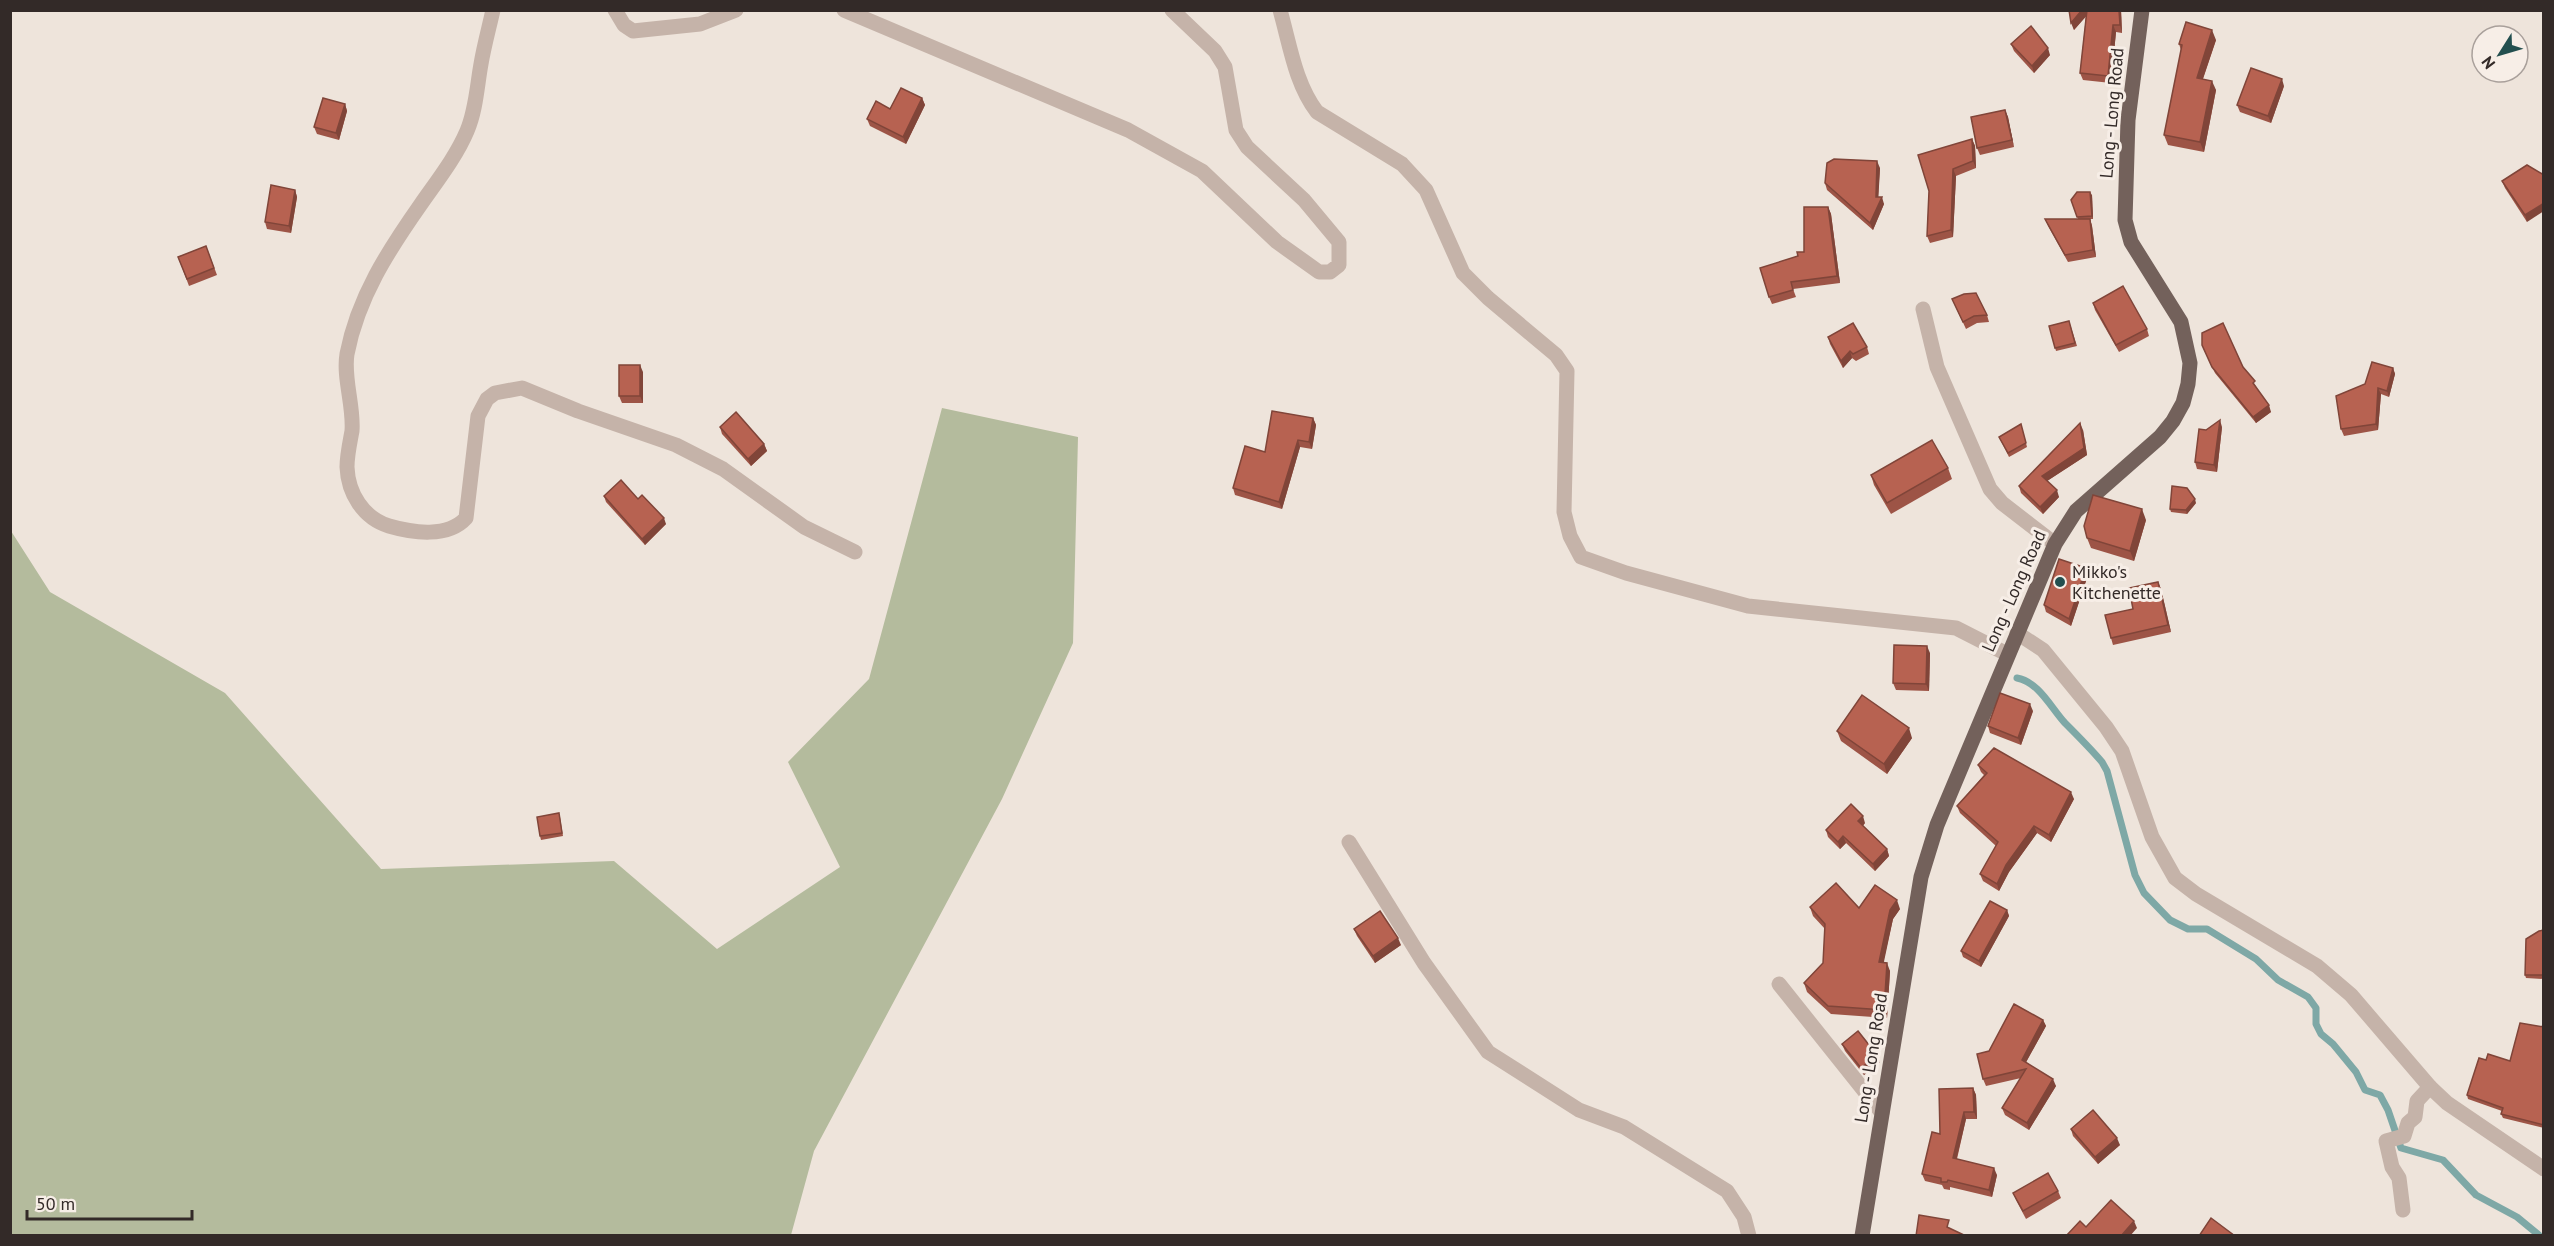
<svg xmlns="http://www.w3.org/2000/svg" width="2554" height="1246" font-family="'PT Sans',sans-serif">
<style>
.green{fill:#b4bb9d}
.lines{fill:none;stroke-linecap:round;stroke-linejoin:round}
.stream{stroke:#7ea8a6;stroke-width:7}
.minor{stroke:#c5b3a9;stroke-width:15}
.major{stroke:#73615b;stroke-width:15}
.wall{fill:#9d5446}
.shaded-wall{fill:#804539}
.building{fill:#b76251;stroke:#804539;stroke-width:1.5}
.poi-dot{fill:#234f4f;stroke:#f7eee7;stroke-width:2}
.labels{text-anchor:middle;stroke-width:6;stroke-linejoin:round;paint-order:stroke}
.street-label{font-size:18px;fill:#332a28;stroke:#f7eee7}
.poi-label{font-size:18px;fill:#332a28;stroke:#f7eee7;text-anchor:start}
</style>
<rect width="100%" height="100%" fill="#eee4db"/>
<path class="green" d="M942,408L1078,437L1073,643L1002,799L814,1151L791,1235H11V531L50,592L225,693L381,869L614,861L717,949L840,867L788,762L869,679Z"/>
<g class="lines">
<path class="stream" d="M2017,678C2039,682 2051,708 2065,723C2078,736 2090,748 2102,762L2107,771L2135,875L2144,893L2170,920L2188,929H2207L2256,959L2278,980L2308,997L2316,1008V1024L2321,1034L2333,1044L2356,1072L2365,1090L2380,1095L2388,1110L2401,1148L2443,1160L2476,1195L2517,1217L2540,1236"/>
<g class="minor">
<path d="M493,10C489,28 484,46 481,64C477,86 476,110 467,131C456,157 437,181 421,204C388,251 358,297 347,354C343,378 354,406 352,431C350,442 347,455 347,467C348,493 363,518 389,526C413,533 448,538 466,518L478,416L487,399L495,393L522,388L578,411L676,445L723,469L804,527L855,552"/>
<path d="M615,10L624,25L633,31L700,24L736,10"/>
<path d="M844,10L1128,130L1202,171L1277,242L1319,272H1330L1339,265V242L1304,200L1247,147L1236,130L1225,67L1215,51L1172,10"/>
<path d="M1280,10C1290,45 1295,83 1317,112L1402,164L1426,190L1463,273L1488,298L1556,355L1567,371L1564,512L1570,536L1581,557L1626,573L1748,606L1956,628L2007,654"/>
<path d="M1923,309L1937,367L1990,489L2002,503L2055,544"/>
<path d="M2017,633L2043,650L2106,727L2122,751L2152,837L2175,878L2196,894L2317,966L2351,995L2430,1087L2447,1103L2544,1169"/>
<path d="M1349,842L1424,963L1488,1052L1579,1110L1624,1127L1727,1191L1744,1217L1749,1236"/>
<path d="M1779,984L1882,1113"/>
<path d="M2403,1210L2399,1178L2392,1167L2386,1141L2404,1136L2408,1123L2415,1117L2417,1101L2430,1087"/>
</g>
<path class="major" d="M1862,1236L1921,877L1937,825L2055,544L2076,511L2160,437L2173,421L2183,403L2188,384L2190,363L2181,322L2131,242L2125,220L2128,120L2142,10"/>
</g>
<g class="wall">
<path d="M2069,10H2121L2122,33L2116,32L2111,83L2083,80L2080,73L2086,16L2074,30Z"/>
<path d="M2216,40L2203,79L2216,90L2204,152L2168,145L2164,135L2181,50L2179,44Z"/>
<path d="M2011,44L2050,55L2034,73L2014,51Z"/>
<path d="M2284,86L2271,123L2240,112L2237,105Z"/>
<path d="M922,98L925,105L906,144L870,126L867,119L890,109Z"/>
<path d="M345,104L347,111L339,140L317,134L314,127Z"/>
<path d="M2005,110L2008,117L2014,147L1980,155L1977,148Z"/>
<path d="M1972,139L1975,146L1976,168L1956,176L1953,237L1930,243L1927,236L1929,191Z"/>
<path d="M2527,165V222L2505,188L2502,181Z"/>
<path d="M1880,168L1878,197L1884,204L1873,230L1827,190L1825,183Z"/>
<path d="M295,190L297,197L291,233L267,229L265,222Z"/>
<path d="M2092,195L2093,219H2090L2092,226L2096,257L2068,262L2048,226L2045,219H2078L2071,200Z"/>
<path d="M1828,207L1831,214L1840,283L1793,289L1796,297L1772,304L1769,297L1798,256L1804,252Z"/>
<path d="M206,246L217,275L189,286L178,257Z"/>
<path d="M1952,299L1987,315L1989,322L1977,323L1966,329Z"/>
<path d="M2093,303L2147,329L2149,336L2119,352L2095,310Z"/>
<path d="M2069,321L2077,346L2056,351L2049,326Z"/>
<path d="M1828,337L1867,347L1869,354L1856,361L1852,358L1843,368L1830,344Z"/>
<path d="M2202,345L2243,367L2257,388H2256L2271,412L2256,423L2215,373Z"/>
<path d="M2393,368L2395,374L2389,397L2381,394L2378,430L2344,436L2341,429L2365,384Z"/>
<path d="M643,372V403H622L619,396Z"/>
<path d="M1313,418L1316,425L1312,449L1300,447L1282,509L1235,495L1233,488L1265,452Z"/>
<path d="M2021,424L2027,447L2009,457L1999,437Z"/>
<path d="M720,427L764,444L767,451L751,466L722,434Z"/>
<path d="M2222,427L2217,472L2197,469L2195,462Z"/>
<path d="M2083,430L2087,455L2047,481L2059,497L2043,514L2021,493L2019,486Z"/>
<path d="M1948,468L1952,479L1891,514L1874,485L1871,475Z"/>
<path d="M604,496L666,524L645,545L606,502Z"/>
<path d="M2196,503L2187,514L2171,512L2170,509Z"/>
<path d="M2146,520L2134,561L2091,548L2087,538Z"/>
<path d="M2086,568L2088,575L2071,626L2046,612L2044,605Z"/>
<path d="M2158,582L2161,589L2171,632L2113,645L2111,638L2133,609Z"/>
<path d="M1930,653L1929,691L1896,690L1893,683Z"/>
<path d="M2033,711L2021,745L1990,733L1988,726Z"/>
<path d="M1837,731L1912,738L1887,774L1841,741Z"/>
<path d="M1978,765L2074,799L2051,842L2037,833L2009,872L1999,891L1983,881L1980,874L1996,846L1960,813L1957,806L1984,775L1981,772Z"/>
<path d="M560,817L563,836L541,840L540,836Z"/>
<path d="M1865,823L1863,826L1887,849L1889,856L1875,871L1846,843L1840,849L1828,837L1826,830Z"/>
<path d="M1810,907L1900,909L1893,919L1883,963L1890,971L1887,1018L1831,1014L1807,992L1804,983L1823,963L1825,929L1813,916Z"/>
<path d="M2007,910L2009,916L1981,967L1963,957L1961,951Z"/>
<path d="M1354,929L1401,945L1375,963L1357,936Z"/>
<path d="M2544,930V979L2526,978L2525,975Z"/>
<path d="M2043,1020L2046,1026L2026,1062L2056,1086L2029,1130L2005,1115L2002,1108L2021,1078L1986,1086L1983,1079L1989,1051Z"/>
<path d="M2544,1027V1128L2503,1118L2501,1114L2502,1111L2468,1099L2467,1095L2486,1060L2510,1061Z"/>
<path d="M1842,1044L1877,1055L1880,1062L1864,1075L1845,1051Z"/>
<path d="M1973,1088L1976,1095L1977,1119H1966L1957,1159L1997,1175L1992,1197L1950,1187V1190L1944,1189L1942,1185L1925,1181L1922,1174L1940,1134Z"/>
<path d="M2071,1129L2120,1145L2098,1164L2073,1136Z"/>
<path d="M2058,1191L2061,1198L2026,1219L2016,1200L2013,1193Z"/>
</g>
<g class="shaded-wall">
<path d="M2082,10H2089L2090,12L2074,30L2071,23Z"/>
<path d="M2119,10H2121L2122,33L2120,25Z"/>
<path d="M2113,25L2116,32L2111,83L2108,76Z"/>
<path d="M2212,30L2216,40L2200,87L2197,78Z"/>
<path d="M2048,48L2050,55L2034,73L2032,66Z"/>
<path d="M2282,79L2284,86L2271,123L2268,116Z"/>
<path d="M2212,81L2216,90L2204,152L2200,142Z"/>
<path d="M922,98L925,105L906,144L903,137Z"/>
<path d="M345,104L347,111L339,140L336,133Z"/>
<path d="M2005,110L2008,117L2014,147L2012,140Z"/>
<path d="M1972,139L1975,146L1976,168L1973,161Z"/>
<path d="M1877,161L1880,168L1878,204L1876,197Z"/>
<path d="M1953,169L1956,176L1953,237L1951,230Z"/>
<path d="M295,190L297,197L291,233L289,226Z"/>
<path d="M2090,192L2092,195L2093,219L2092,216Z"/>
<path d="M1882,197L1884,204L1873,230L1870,223Z"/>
<path d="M2544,203V211L2527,222L2525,215Z"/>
<path d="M1828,207L1831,214L1840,283L1837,276Z"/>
<path d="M2090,219L2092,226L2096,257L2093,250Z"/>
<path d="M1850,351L1852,358L1843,368L1841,361Z"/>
<path d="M640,365L643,372V403L640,396Z"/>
<path d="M2393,368L2395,374L2389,397L2387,391Z"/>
<path d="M2378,388L2381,394L2378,430L2376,424Z"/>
<path d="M2269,405L2271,412L2256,423L2253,417Z"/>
<path d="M1313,418L1316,425L1312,449L1309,442Z"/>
<path d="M2220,420L2222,427L2217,472L2214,465Z"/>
<path d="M2080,423L2083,430L2087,455L2044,483L2042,476Z"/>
<path d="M1298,440L1300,447L1282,509L1279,502Z"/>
<path d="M764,444L767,451L751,466L748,459Z"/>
<path d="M2057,490L2059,497L2043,514L2040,507Z"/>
<path d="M2195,499L2196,503L2187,514L2186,510Z"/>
<path d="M2142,509L2146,520L2134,561L2130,551Z"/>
<path d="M664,518L666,524L645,545L642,539Z"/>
<path d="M2086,568L2088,575L2071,626L2069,619Z"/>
<path d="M2158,582L2161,589L2171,632L2168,625Z"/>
<path d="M1927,646L1930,653L1929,691L1926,684Z"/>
<path d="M2030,704L2033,711L2021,745L2018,738Z"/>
<path d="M1909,728L1912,738L1887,774L1884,764Z"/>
<path d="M2071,792L2074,799L2051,842L2049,835Z"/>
<path d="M1863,816L1865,823L1860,828L1858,821Z"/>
<path d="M2034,826L2037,833L2009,872L1999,891L1997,884L2006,865Z"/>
<path d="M1843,836L1846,843L1840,849L1838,842Z"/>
<path d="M1887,849L1889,856L1875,871L1873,864Z"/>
<path d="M1897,900L1900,909L1893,919L1882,971L1879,962L1890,910Z"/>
<path d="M2007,910L2009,916L1981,967L1979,961Z"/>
<path d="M1398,938L1401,945L1375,963L1373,956Z"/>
<path d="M1887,963L1890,971L1887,1018L1884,1010Z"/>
<path d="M2043,1020L2046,1026L2024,1066L2022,1060Z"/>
<path d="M1877,1055L1880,1062L1864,1075L1861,1068Z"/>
<path d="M2053,1079L2056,1086L2029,1130L2027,1123Z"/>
<path d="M1973,1088L1976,1095L1977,1119L1974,1112Z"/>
<path d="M1964,1112L1966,1119L1955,1165L1953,1158Z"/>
<path d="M2117,1138L2120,1145L2098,1164L2095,1157Z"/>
<path d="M1994,1168L1997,1175L1992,1197L1989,1190Z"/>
<path d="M2134,1221L2137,1228L2130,1236H2121Z"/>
</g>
<g class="building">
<path d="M2069,10H2082L2071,23Z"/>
<path d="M2087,10H2119L2120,25H2113L2108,76L2080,73Z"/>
<path d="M2186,22L2212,30L2197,78L2212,81L2200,142L2164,135L2182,45L2179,44Z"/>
<path d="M2031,26L2048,48L2032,66L2011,44Z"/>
<path d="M2251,68L2282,79L2268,116L2237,105Z"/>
<path d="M901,88L922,98L903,137L867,119L876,101L890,109Z"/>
<path d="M323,98L345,104L336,133L314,127Z"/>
<path d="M2005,110L2012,140L1977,148L1971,117Z"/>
<path d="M1972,139L1973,161L1953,169L1951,230L1927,236L1929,191L1918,155Z"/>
<path d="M1834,159L1877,161L1876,197H1882L1870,223L1825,183L1827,163Z"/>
<path d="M2527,165L2544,175V203L2525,215L2502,181Z"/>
<path d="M271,185L295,190L289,226L265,222Z"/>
<path d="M2077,192H2090L2092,216L2077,217L2071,200Z"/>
<path d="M1804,207H1828L1837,276L1791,282L1793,290L1769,297L1760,268L1798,256L1797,252H1804Z"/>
<path d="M2045,219H2090L2093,250L2065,255Z"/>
<path d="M206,246L214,268L187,279L178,257Z"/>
<path d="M2123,286L2147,329L2116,345L2093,303Z"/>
<path d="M1976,293L1987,315L1974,316L1963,322L1952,299L1964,294Z"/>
<path d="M2069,321L2075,343L2055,348L2049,326Z"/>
<path d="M1853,323L1867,347L1853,354L1850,351L1841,361L1828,337Z"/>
<path d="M2223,323L2243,367L2255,381L2253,383L2269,405L2253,417L2212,367L2202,345V333Z"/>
<path d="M2372,362L2393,368L2387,391L2378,388L2376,424L2341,429L2336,396L2365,384Z"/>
<rect x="619" y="365" width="21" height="31"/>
<path d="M1272,411L1313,418L1309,442L1298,440L1279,502L1233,488L1245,446L1265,452Z"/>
<path d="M736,412L764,444L748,459L720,427Z"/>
<path d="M2220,420L2214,465L2195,462L2199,429L2206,430Z"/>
<path d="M2080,423L2084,448L2042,476L2057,490L2040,507L2019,486Z"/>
<path d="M2021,424L2026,443L2008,453L1999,437Z"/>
<path d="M1932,440L1948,468L1887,503L1871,475Z"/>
<path d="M621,480L638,499L642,495L664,518L642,539L604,496Z"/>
<path d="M2172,486L2187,488L2195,499L2186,510L2170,509Z"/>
<path d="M2093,495L2142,509L2130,551L2087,538L2084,526Z"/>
<path d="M2059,559L2086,568L2069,619L2044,605Z"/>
<path d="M2158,582L2168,625L2111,638L2105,615L2133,609L2129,588Z"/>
<path d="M1894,645L1927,646L1926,684L1893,683Z"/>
<path d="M2000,693L2030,704L2018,738L1988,726Z"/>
<path d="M1862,695L1909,728L1884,764L1837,731Z"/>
<path d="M1994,748L2071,792L2049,835L2034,826L2006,865L1997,884L1980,874L1998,842L1957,806L1987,773L1978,765Z"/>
<path d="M1851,804L1863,816L1858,821L1887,849L1873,864L1843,836L1838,842L1826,830Z"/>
<path d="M559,813L562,833L540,836L537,817Z"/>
<path d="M1836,883L1859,908L1875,885L1897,900L1890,910L1879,962L1887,963L1884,1010L1828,1006L1804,983L1823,963L1825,924L1810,907Z"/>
<path d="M1990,901L2007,910L1979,961L1961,951Z"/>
<path d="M1380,911L1398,938L1373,956L1354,929Z"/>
<path d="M2544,930V975H2525L2526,939L2539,931Z"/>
<path d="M2014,1004L2043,1020L2022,1060L2053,1079L2027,1123L2002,1108L2026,1069L1983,1079L1977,1054L1989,1051Z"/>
<path d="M2520,1023L2544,1027V1125L2501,1114L2503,1108L2467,1095L2479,1058L2486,1060L2488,1054L2510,1061Z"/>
<path d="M1858,1031L1877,1055L1861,1068L1842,1044Z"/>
<path d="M1973,1088L1974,1112H1964L1953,1158L1994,1168L1989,1190L1948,1180L1947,1182H1941V1178L1922,1174L1932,1132L1940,1134L1939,1089Z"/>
<path d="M2093,1110L2117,1138L2095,1157L2071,1129Z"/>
<path d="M2048,1173L2058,1191L2023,1211L2013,1193Z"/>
<path d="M2111,1200L2134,1221L2121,1236H2066L2080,1221L2086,1227Z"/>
<path d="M1919,1215L1949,1220L1947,1227L1966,1236H1916Z"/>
<path d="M2211,1218L2235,1236H2199Z"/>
</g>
<circle class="poi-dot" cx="2060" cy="582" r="6"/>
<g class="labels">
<g class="street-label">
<text transform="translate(2112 113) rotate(-85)" y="6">Long - Long Road</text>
<text transform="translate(2014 591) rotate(-66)" y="6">Long - Long Road</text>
<text transform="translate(1871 1058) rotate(-81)" y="6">Long - Long Road</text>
</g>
<g class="poi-label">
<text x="2072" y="578">Mikko's<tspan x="2072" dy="21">Kitchenette</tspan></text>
</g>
</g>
<rect width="2554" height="1246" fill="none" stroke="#332a28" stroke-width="24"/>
<g transform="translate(2500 54) rotate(233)"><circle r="28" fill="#f7eee7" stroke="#a9a09b" stroke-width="1.5"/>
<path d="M0-4.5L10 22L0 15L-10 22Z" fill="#234f4f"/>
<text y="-9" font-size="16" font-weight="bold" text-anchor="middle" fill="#332a28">N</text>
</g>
<path d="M27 1210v9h165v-9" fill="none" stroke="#332a28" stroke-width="3"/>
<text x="36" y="1210" font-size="18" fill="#332a28" stroke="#f7eee7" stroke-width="4.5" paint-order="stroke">50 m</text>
</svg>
